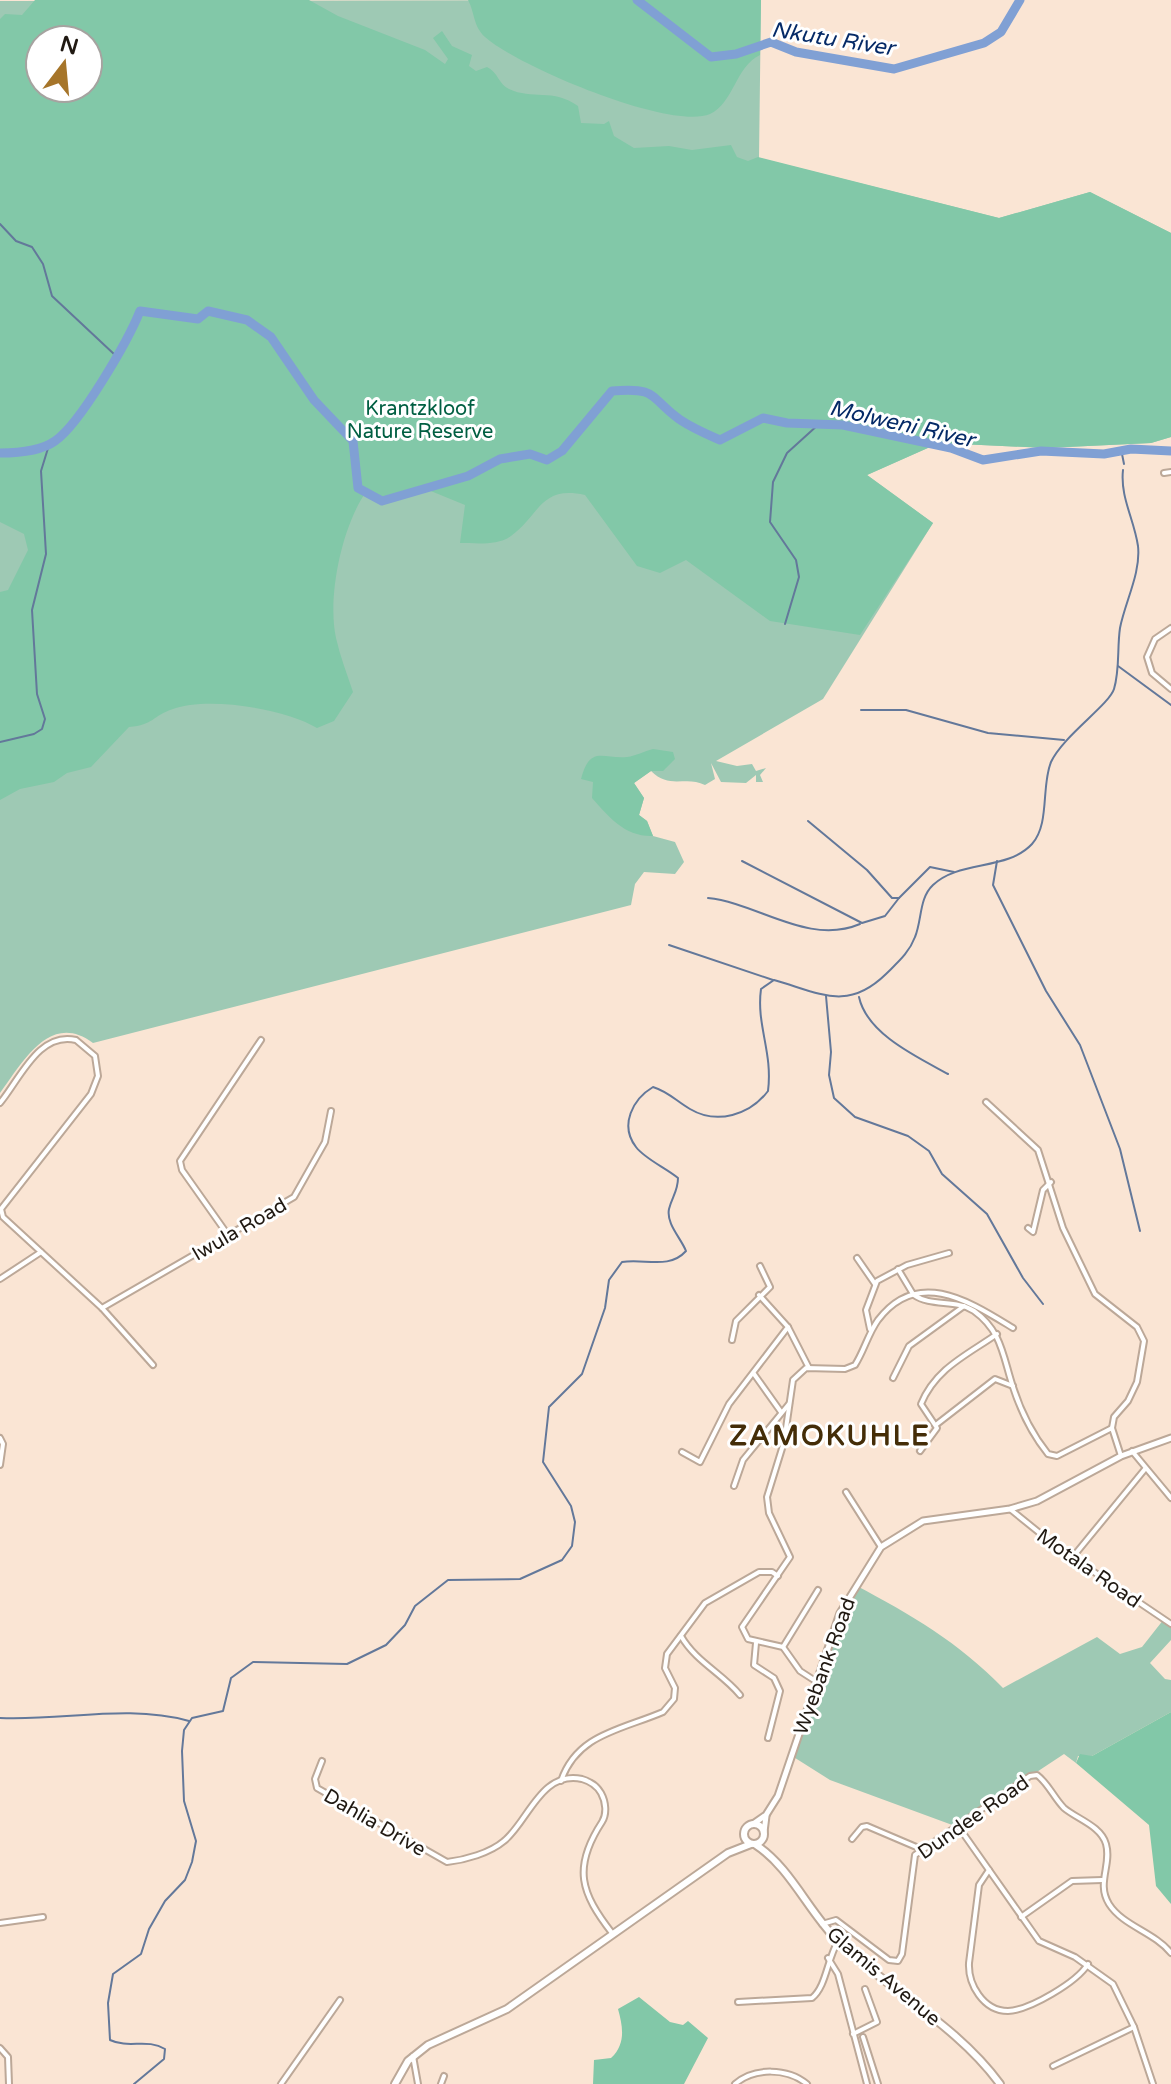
<svg xmlns="http://www.w3.org/2000/svg" width="1171" height="2084" font-family="'Varela Round',sans-serif">
<style>
.green{fill:#9ec9b4;fill-rule:evenodd}
.forest{fill:#82c8a8;fill-rule:evenodd}
.lines{fill:none;stroke-linecap:round;stroke-linejoin:round}
.stream{stroke:#63789a;stroke-width:2}
.river{stroke:#80a0d4;stroke-width:9}
.minor-casing{stroke:#bca898;stroke-width:8}
.tertiary-casing{stroke:#bca898;stroke-width:9}
.secondary-casing{stroke:#bca898;stroke-width:10}
.minor{stroke:#fff;stroke-width:4}
.tertiary{stroke:#fff;stroke-width:5}
.secondary{stroke:#fff;stroke-width:6}
.labels{text-anchor:middle;stroke-width:6;stroke-linejoin:round;paint-order:stroke}
.park-label{font-size:20px;fill:#015f42;stroke:#fff}
.street-label{font-size:20px;fill:#201912;stroke:#fff}
.water-label{font-size:22px;font-style:italic;fill:#052a67;stroke:#fff}
.district-label{font-size:28px;font-weight:bold;letter-spacing:2px;fill:#442d08;stroke:#fff}
</style>
<rect width="100%" height="100%" fill="#fae5d4"/>
<g class="green">
<path d="M761,0L759,158L999,218L1090,192L1171,233V437L1151,443L1046,448L939,443L867,475L933,523L823,699L716,761L737,766L752,764L756,771L766,768L760,775L763,782H756V775L746,783L721,782L711,763L715,779L705,785C686,775 670,790 651,771L634,783L644,798L639,815L647,821L653,836L675,842L684,862L675,874L644,872L635,884L631,905L93,1043C50,1011 23,1062 0,1093V1ZM40,40H88V88H40Z"/>
<path d="M855,1585C912,1615 958,1642 1003,1688L1097,1637L1120,1654L1142,1647L1164,1619L1171,1624V1640L1150,1663L1165,1679L1171,1680V1712L1092,1756H1078L1076,1763L1064,1754L955,1826L830,1780L792,1756L835,1625Z"/>
</g>
<g class="forest">
<path d="M35,0H309L338,16L425,50L445,64L448,59L433,38L442,31L452,46L472,55L469,66L476,71L487,67C498,72 499,85 509,89C532,100 553,88 578,106L581,123L604,124L609,121L614,136L634,148L669,146L692,150L731,145L737,157L748,161L758,157L999,218L1090,192L1171,233V437L1151,443L1046,448L939,443L867,475L933,523L860,635L770,621L686,560L660,573L637,566L585,495C540,485 540,515 511,536C497,546 476,543 460,543L465,505L421,487L382,501L366,492C342,526 327,597 336,638C340,656 347,674 353,692L334,721L317,728C286,709 208,696 173,709C152,716 154,725 129,727L91,767L67,773L54,782L20,789L0,800V592L8,590L28,550L24,534L0,522V19L5,14L22,15ZM40,40H88V88H40Z"/>
<path d="M468,0H761L760,55C735,67 734,103 710,114C671,131 517,66 485,37C473,26 475,13 468,0Z"/>
<path d="M653,749L673,752L675,759L663,771H651L634,783L644,798L639,815L647,821L653,836C625,837 609,817 592,798L593,782L581,779C590,745 602,759 627,757C636,756 644,751 653,749Z"/>
<path d="M1171,1712V1904L1156,1886L1149,1825L1076,1763L1080,1754L1092,1756Z"/>
<path d="M639,1997L670,2022L683,2025L688,2021L708,2038L684,2084H593L594,2060L611,2058C626,2044 623,2027 618,2009Z"/>
</g>
<g class="lines">
<g class="stream">
<path d="M0,224L16,241L32,247L43,264L52,296L115,355"/>
<path d="M1122,454L1124,464"/>
<path d="M785,624L799,577L796,560L770,522L773,482L787,453L819,424"/>
<path d="M1118,666L1171,705"/>
<path d="M861,710H906L988,733L1064,740"/>
<path d="M0,742L34,734L42,729L45,719L37,694L32,610L46,554L41,471L49,445"/>
<path d="M808,821L867,870L892,898H899L930,867L954,872"/>
<path d="M742,861L862,923L885,916L899,898"/>
<path d="M997,861L993,885L1046,991L1080,1045L1120,1149L1140,1231"/>
<path d="M708,898C758,903 808,946 860,924"/>
<path d="M669,945L773,980"/>
<path d="M826,996L831,1052L829,1075L834,1098L855,1117L908,1136L929,1151L942,1174L987,1214L1023,1278L1043,1304"/>
<path d="M859,997C867,1034 917,1057 948,1074"/>
<path d="M0,1718C64,1721 127,1704 189,1721"/>
<path d="M134,2084L164,2059L165,2049C147,2038 129,2049 110,2040L108,2003L113,1974L141,1954L149,1929L165,1901L185,1880L192,1862L196,1841L184,1801L182,1751L184,1730L192,1718L223,1711L231,1678L253,1662L347,1664L386,1645L405,1625L415,1606L448,1580L520,1579L562,1560L572,1546L575,1522L571,1506L543,1462L549,1407L582,1374L605,1308L609,1280L622,1262C644,1258 669,1270 686,1251C681,1238 666,1224 669,1209C672,1197 678,1191 678,1178C666,1168 645,1159 636,1147C619,1125 633,1099 653,1087C669,1092 676,1101 690,1109C717,1125 750,1115 768,1091C773,1052 756,1025 761,989L774,980C820,993 847,1012 886,974C898,962 909,953 915,937C922,920 919,898 933,885C959,860 1007,871 1032,844C1050,824 1041,786 1051,762C1063,736 1109,705 1114,689C1120,669 1117,648 1120,628C1125,602 1141,573 1138,546C1134,519 1120,497 1123,470"/>
</g>
<g class="river">
<path d="M637,0L711,57L736,54L771,42L796,52L894,69L984,43L1001,32L1020,0"/>
<path d="M0,453C16,453 41,451 55,441C80,424 128,341 140,311L198,319L208,311L247,320L271,337L314,400L353,441L358,488L382,501L468,476L500,459L530,454L547,460L562,451L612,391C658,387 649,397 679,419C692,428 706,434 720,440L763,418L787,423L843,425L951,448L983,460L1041,451L1104,454L1131,449L1171,451"/>
</g>
<g class="minor-casing">
<g id="minor">
<path d="M1164,473L1171,472"/>
<path d="M1171,628L1155,639L1147,657L1152,673L1171,689"/>
<path d="M986,1102L1038,1150L1063,1228L1095,1294L1137,1327L1144,1341L1137,1382L1128,1401L1114,1417L1112,1428"/>
<path d="M0,1103C20,1079 39,1031 76,1040L95,1056L98,1076L91,1094L1,1209L3,1217L102,1308L153,1365"/>
<path d="M1028,1228L1033,1232L1043,1190L1051,1182"/>
<path d="M228,1235L182,1170L180,1161L261,1040"/>
<path d="M857,1258L875,1284"/>
<path d="M898,1269L913,1294"/>
<path d="M0,1279L41,1252"/>
<path d="M914,1295C931,1307 956,1299 974,1311C1002,1331 1003,1357 1013,1387C1021,1412 1032,1434 1048,1454L1057,1456L1112,1428L1121,1456"/>
<path d="M102,1308L294,1197L325,1142L331,1111"/>
<path d="M788,1327L809,1368"/>
<path d="M870,1329L866,1310L877,1281L907,1265L949,1253"/>
<path d="M732,1340L736,1321L770,1287L760,1266"/>
<path d="M754,1374L781,1412"/>
<path d="M893,1378L909,1346L964,1306"/>
<path d="M937,1424L995,1379L1013,1386"/>
<path d="M0,1438L3,1444L0,1465"/>
<path d="M920,1451L937,1428L921,1404C936,1368 967,1355 997,1334"/>
<path d="M1132,1451L1171,1498"/>
<path d="M682,1452L700,1462L729,1404L788,1327L759,1295"/>
<path d="M734,1486L743,1460L789,1404"/>
<path d="M846,1492L881,1547"/>
<path d="M1010,1509L1057,1547L1171,1624"/>
<path d="M1072,1558L1145,1469"/>
<path d="M681,1636C696,1662 722,1673 740,1695"/>
<path d="M756,1643L754,1665L774,1678L780,1691L768,1738"/>
<path d="M783,1647L818,1590"/>
<path d="M817,1682L800,1671L783,1647L748,1639L742,1627L790,1557L769,1513L767,1497L784,1442L793,1380L806,1368L845,1369L855,1365C864,1351 868,1334 878,1320C918,1267 970,1302 1013,1328"/>
<path d="M322,1761L315,1779L317,1788L447,1862C465,1860 490,1853 504,1841C528,1822 541,1770 582,1779C589,1781 597,1786 601,1793C606,1802 607,1814 602,1822C572,1868 581,1893 612,1933"/>
<path d="M561,1781C577,1734 621,1730 663,1712L674,1699L675,1688L665,1668L667,1654L705,1603L759,1572H772L778,1576"/>
<path d="M958,1826L1039,1941L1075,1957L1113,1984L1134,2027L1153,2084"/>
<path d="M852,1839L862,1827L867,1826L921,1849"/>
<path d="M989,1870L979,1885L969,1963C968,1984 983,2011 1008,2011C1030,2010 1077,1982 1088,1964"/>
<path d="M1021,1917L1072,1881L1102,1880"/>
<path d="M0,1923L43,1917"/>
<path d="M822,1924L836,1920L889,1960L898,1961L902,1954L915,1855L1030,1776L1037,1775C1048,1783 1054,1798 1064,1808C1077,1819 1101,1826 1106,1844C1112,1865 1096,1883 1109,1904C1123,1926 1154,1932 1171,1953"/>
<path d="M828,1958L838,1974L867,2084"/>
<path d="M738,2002L812,1998C826,1987 827,1960 838,1941"/>
<path d="M853,2034L877,2022L865,1989"/>
<path d="M863,2037L878,2084"/>
<path d="M0,2048L8,2057L9,2084"/>
<path d="M413,2056L418,2084"/>
<path d="M1053,2066L1134,2027"/>
<path d="M281,2084L340,2000"/>
<path d="M441,2084L444,2076"/>
<path d="M735,2084C754,2067 788,2068 807,2084"/>
</g>
</g>
<g class="tertiary-casing">
<g id="tertiary">
<path d="M753,1824L766,1815L778,1796L840,1613L881,1547L923,1521L1010,1509L1037,1501L1121,1456L1171,1438"/>
<path d="M764,1832L766,1816"/>
</g>
</g>
<g class="secondary-casing">
<g id="secondary">
<circle cx="754" cy="1834" r="10"/>
<path d="M756,1845C791,1868 809,1913 839,1942C891,1992 957,2025 1000,2084"/>
<path d="M395,2084L408,2061L428,2045L507,2009L728,1853L751,1844"/>
</g>
</g>
<use href="#minor" class="minor"/>
<use href="#tertiary" class="tertiary"/>
<use href="#secondary" class="secondary"/>
</g>
<g class="labels">
<g class="park-label">
<text x="420" y="415">Krantzkloof<tspan x="420" dy="23">Nature Reserve</tspan></text>
</g>
<g class="street-label">
<text transform="translate(239 1229) rotate(-30)" y="7">Iwula Road</text>
<text transform="translate(1089 1568) rotate(35)" y="7">Motala Road</text>
<text transform="translate(824 1666) rotate(-70)" y="7">Wyebank Road</text>
<text transform="translate(973 1817) rotate(-35)" y="7">Dundee Road</text>
<text transform="translate(375 1822) rotate(30)" y="7">Dahlia Drive</text>
<text transform="translate(884 1976) rotate(40)" y="7">Glamis Avenue</text>
</g>
<g class="water-label">
<text transform="translate(833 38) rotate(9)" y="8">Nkutu River</text>
<text transform="translate(902 423) rotate(13)" y="8">Molweni River</text>
</g>
<g class="district-label">
<text x="830" y="1445">ZAMOKUHLE</text>
</g>
</g>
<g transform="translate(64 64) rotate(16)"><circle r="38" fill="#ffffff" stroke="#a6a3a0" stroke-width="2"/>
<path d="M0-6L14 30L0 20L-14 30Z" fill="#a6752a"/>
<text y="-12" font-size="22" font-weight="bold" text-anchor="middle" fill="#201912">N</text>
</g>
</svg>
